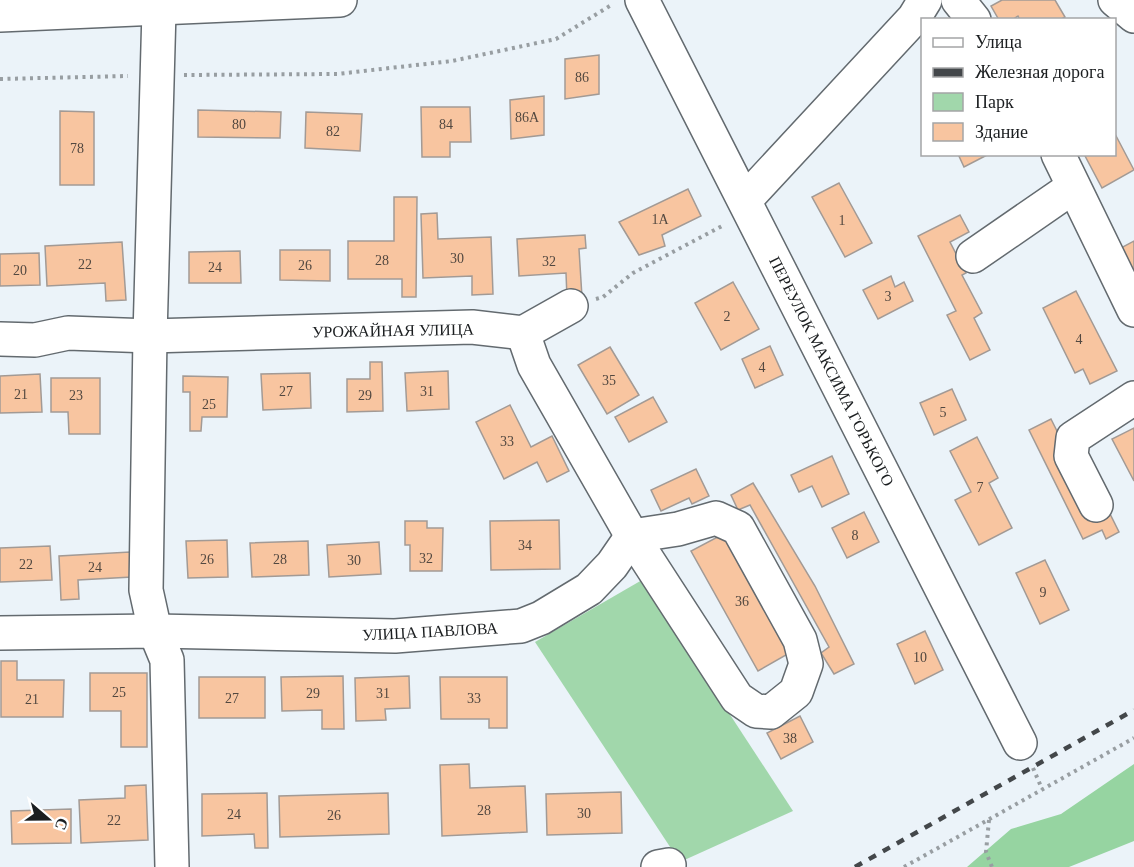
<svg xmlns="http://www.w3.org/2000/svg" width="1134" height="867" font-family="'Times New Roman',serif">
<style>
.green{fill:#a1d7ab}
.forest{fill:#96d4a1}
.building{fill:#f8c5a0;stroke:#a29a95;stroke-width:1.5}
.lines{fill:none;stroke-linecap:round;stroke-linejoin:round}
.minor-casing{stroke:#636a6f;stroke-width:36}
.path{stroke:#989ea2;stroke-width:4;stroke-dasharray:3 4.5;stroke-linecap:butt}
.minor{stroke:#fff;stroke-width:33}
.rail{stroke:#43474a;stroke-width:4.5;stroke-dasharray:8 8;stroke-linecap:butt}
.labels{text-anchor:middle;stroke-width:4.5;stroke-linejoin:round;paint-order:stroke}
.number-label{font-size:14px;fill:#524840}
.street-label{font-size:16px;fill:#1b1e20;stroke:#fff}
</style>
<rect width="100%" height="100%" fill="#ebf3f9"/>
<path class="green" d="M642,580L793,811L680,862L535,642Z"/>
<path class="forest" d="M1134,764V841L1069,867H967L1011,829L1061,814Z"/>
<g class="building">
<path d="M1002,0H1055L1065,17L1060,20H1020L1018,16L1012,20H999L991,6Z"/>
<path d="M599,55V94L565,99V59Z"/>
<path d="M544,96V135L511,139L510,100Z"/>
<path d="M421,107H470L471,142H450V157H422Z"/>
<path d="M198,110L281,112L280,138L198,137Z"/>
<path d="M60,111L94,112V185H60Z"/>
<path d="M306,112L362,114L360,151L305,148Z"/>
<path d="M1114,132L1134,170L1102,188L1084,154H1114Z"/>
<path d="M958,154H989L964,167Z"/>
<path d="M839,183L872,243L845,257L812,197Z"/>
<path d="M688,189L701,216L662,235L665,246L639,255L619,222Z"/>
<path d="M394,197H417L416,297H402V279H348V241H394Z"/>
<path d="M437,213L438,239L491,237L493,294L472,295V276L423,278L421,214Z"/>
<path d="M960,215L969,232L950,242L966,273L962,275L982,313L974,318L990,350L970,360L947,315L956,311L918,236Z"/>
<path d="M585,235L586,248L579,249L582,297L567,298L566,273L519,276L517,239Z"/>
<path d="M1134,241V273L1119,249Z"/>
<path d="M122,242L126,300L106,301L105,283L47,286L45,246Z"/>
<path d="M280,250H330V281L280,280Z"/>
<path d="M240,251L241,283H189V252Z"/>
<path d="M39,253L40,285L0,286V254Z"/>
<path d="M891,276L895,287L904,282L913,301L878,319L863,290Z"/>
<path d="M733,282L759,329L721,350L695,303Z"/>
<path d="M1076,291L1117,371L1090,384L1083,369L1075,373L1043,308Z"/>
<path d="M770,346L783,375L755,388L742,359Z"/>
<path d="M610,347L639,395L607,414L578,365Z"/>
<path d="M370,362H382L383,411L347,412V379H370Z"/>
<path d="M448,371L449,409L407,411L405,373Z"/>
<path d="M310,373L311,408L263,410L261,374Z"/>
<path d="M40,374L42,412L0,413V376Z"/>
<path d="M183,376L228,377L227,417H202L201,431H190V392H183Z"/>
<path d="M51,378H100V434H69L68,412H51Z"/>
<path d="M952,389L966,420L934,435L920,403Z"/>
<path d="M653,397L667,422L629,442L615,417Z"/>
<path d="M510,405L531,447L552,436L569,471L547,482L537,462L504,479L476,422Z"/>
<path d="M1051,419L1066,449L1108,510L1119,532L1106,539L1102,530L1083,539L1029,430Z"/>
<path d="M1134,428V481L1112,439Z"/>
<path d="M977,437L998,478L989,483L1012,528L979,545L955,500L971,492L950,451Z"/>
<path d="M832,456L849,494L822,507L812,486L799,492L791,475Z"/>
<path d="M696,469L709,496L692,504L689,498L661,511L651,490Z"/>
<path d="M753,483L815,586L854,664L834,674L821,653L829,647L750,505L738,510L731,495Z"/>
<path d="M864,512L879,542L847,558L832,528Z"/>
<path d="M559,520L560,569L491,570L490,521Z"/>
<path d="M405,521H427V528H443L442,571H410V545H405Z"/>
<path d="M727,532L793,651L758,671L691,551Z"/>
<path d="M227,540L228,577L188,578L186,541Z"/>
<path d="M308,541L309,575L252,577L250,543Z"/>
<path d="M379,542L381,574L329,577L327,545Z"/>
<path d="M50,546L52,580L0,582V548Z"/>
<path d="M130,552L132,577L78,580L79,599L61,600L59,556Z"/>
<path d="M1045,560L1069,610L1040,624L1016,573Z"/>
<path d="M925,631L943,670L915,684L897,644Z"/>
<path d="M1,661H17V680H64L63,717H1Z"/>
<path d="M90,673H147V747H121V711H90Z"/>
<path d="M343,676L344,729H322V710L282,711L281,677Z"/>
<path d="M409,676L410,708L385,709L386,720L356,721L355,678Z"/>
<rect x="199" y="677" width="66" height="41"/>
<path d="M440,677H507V728H489V719H441Z"/>
<path d="M800,716L813,742L781,759L767,733Z"/>
<path d="M469,764L470,788L525,786L527,832L442,836L440,765Z"/>
<path d="M146,785L148,840L81,843L79,800L125,798V786Z"/>
<path d="M621,792L622,833L547,835L546,794Z"/>
<path d="M267,793L268,848H255L254,834L202,836V794Z"/>
<path d="M388,793L389,834L280,837L279,796Z"/>
<path d="M71,809V843L12,844L11,811Z"/>
</g>
<g class="lines">
<g class="minor-casing">
<g id="minor">
<path d="M642,0L1020,743"/>
<path d="M958,0L974,20"/>
<path d="M1115,0L1134,16"/>
<path d="M159,10L150,336L146,590L155,631L167,660L172,867"/>
<path d="M0,15L340,0"/>
<path d="M1058,154L1134,310"/>
<path d="M746,199L914,18L925,0"/>
<path d="M973,256L1073,187"/>
<path d="M523,333L534,365L632,536L737,698L756,711L771,712L796,692L806,664L800,640L738,528L716,518L678,529L632,536"/>
<path d="M0,339L35,340L68,333L150,336L472,327L523,333L571,306"/>
<path d="M1096,505L1071,456L1073,438L1134,398"/>
<path d="M0,633L155,631L395,636L521,626L541,618L589,589L612,565L632,536"/>
<path d="M658,867L669,865"/>
</g>
</g>
<g class="path">
<path d="M184,75L337,74L452,61L556,39L613,4"/>
<path d="M0,79L128,76"/>
<path d="M596,299L603,297L633,273L724,225"/>
<path d="M1033,768L1042,789"/>
<path d="M989,820L986,852L992,867"/>
<path d="M904,867L1134,738"/>
</g>
<use href="#minor" class="minor"/>
<path class="rail" d="M855,867L1134,710"/>
</g>
<g class="labels">
<g class="number-label">
<text x="582" y="82">86</text>
<text x="527" y="122">86А</text>
<text x="239" y="129">80</text>
<text x="446" y="129">84</text>
<text x="333" y="136">82</text>
<text x="77" y="153">78</text>
<text x="660" y="224">1А</text>
<text x="842" y="225">1</text>
<text x="457" y="263">30</text>
<text x="382" y="265">28</text>
<text x="549" y="266">32</text>
<text x="85" y="269">22</text>
<text x="305" y="270">26</text>
<text x="215" y="272">24</text>
<text x="20" y="275">20</text>
<text x="888" y="301">3</text>
<text x="727" y="321">2</text>
<text x="1079" y="344">4</text>
<text x="762" y="372">4</text>
<text x="609" y="385">35</text>
<text x="286" y="396">27</text>
<text x="427" y="396">31</text>
<text x="21" y="399">21</text>
<text x="76" y="400">23</text>
<text x="365" y="400">29</text>
<text x="209" y="409">25</text>
<text x="943" y="417">5</text>
<text x="507" y="446">33</text>
<text x="980" y="492">7</text>
<text x="855" y="540">8</text>
<text x="525" y="550">34</text>
<text x="426" y="563">32</text>
<text x="207" y="564">26</text>
<text x="280" y="564">28</text>
<text x="354" y="565">30</text>
<text x="26" y="569">22</text>
<text x="95" y="572">24</text>
<text x="1043" y="597">9</text>
<text x="742" y="606">36</text>
<text x="920" y="662">10</text>
<text x="119" y="697">25</text>
<text x="313" y="698">29</text>
<text x="383" y="698">31</text>
<text x="232" y="703">27</text>
<text x="474" y="703">33</text>
<text x="32" y="704">21</text>
<text x="790" y="743">38</text>
<text x="484" y="815">28</text>
<text x="584" y="818">30</text>
<text x="234" y="819">24</text>
<text x="334" y="820">26</text>
<text x="114" y="825">22</text>
</g>
<g class="street-label">
<text transform="translate(393 330) rotate(-1)" y="6">УРОЖАЙНАЯ УЛИЦА</text>
<text transform="translate(832 371) rotate(63)" y="6">ПЕРЕУЛОК МАКСИМА ГОРЬКОГО</text>
<text transform="translate(430 631) rotate(-3)" y="6">УЛИЦА ПАВЛОВА</text>
</g>
</g>
<rect x="921" y="18" width="195" height="138" fill="#ffffff" stroke="#a4a5a6" stroke-width="1.5"/>
<rect x="933" y="38" width="30" height="9" fill="#ffffff" stroke="#a4a5a6" stroke-width="1.5"/>
<text x="975" y="48" font-size="18" fill="#1b1e20">Улица</text>
<rect x="933" y="68" width="30" height="9" fill="#43474a" stroke="#a4a5a6" stroke-width="1.5"/>
<text x="975" y="78" font-size="18" fill="#1b1e20">Железная дорога</text>
<rect x="933" y="93" width="30" height="18" fill="#a1d7ab" stroke="#a4a5a6" stroke-width="1.5"/>
<text x="975" y="108" font-size="18" fill="#1b1e20">Парк</text>
<rect x="933" y="123" width="30" height="18" fill="#f8c5a0" stroke="#a4a5a6" stroke-width="1.5"/>
<text x="975" y="138" font-size="18" fill="#1b1e20">Здание</text>
<g transform="translate(48 819) rotate(110)" stroke="#ffffff" stroke-width="4.5" paint-order="stroke">
<path d="M0-4.5L10 22L0 15L-10 22Z" fill="#1b1e20"/>
<text y="-9" font-size="16" font-weight="bold" text-anchor="middle" fill="#1b1e20">С</text>
</g>
</svg>
